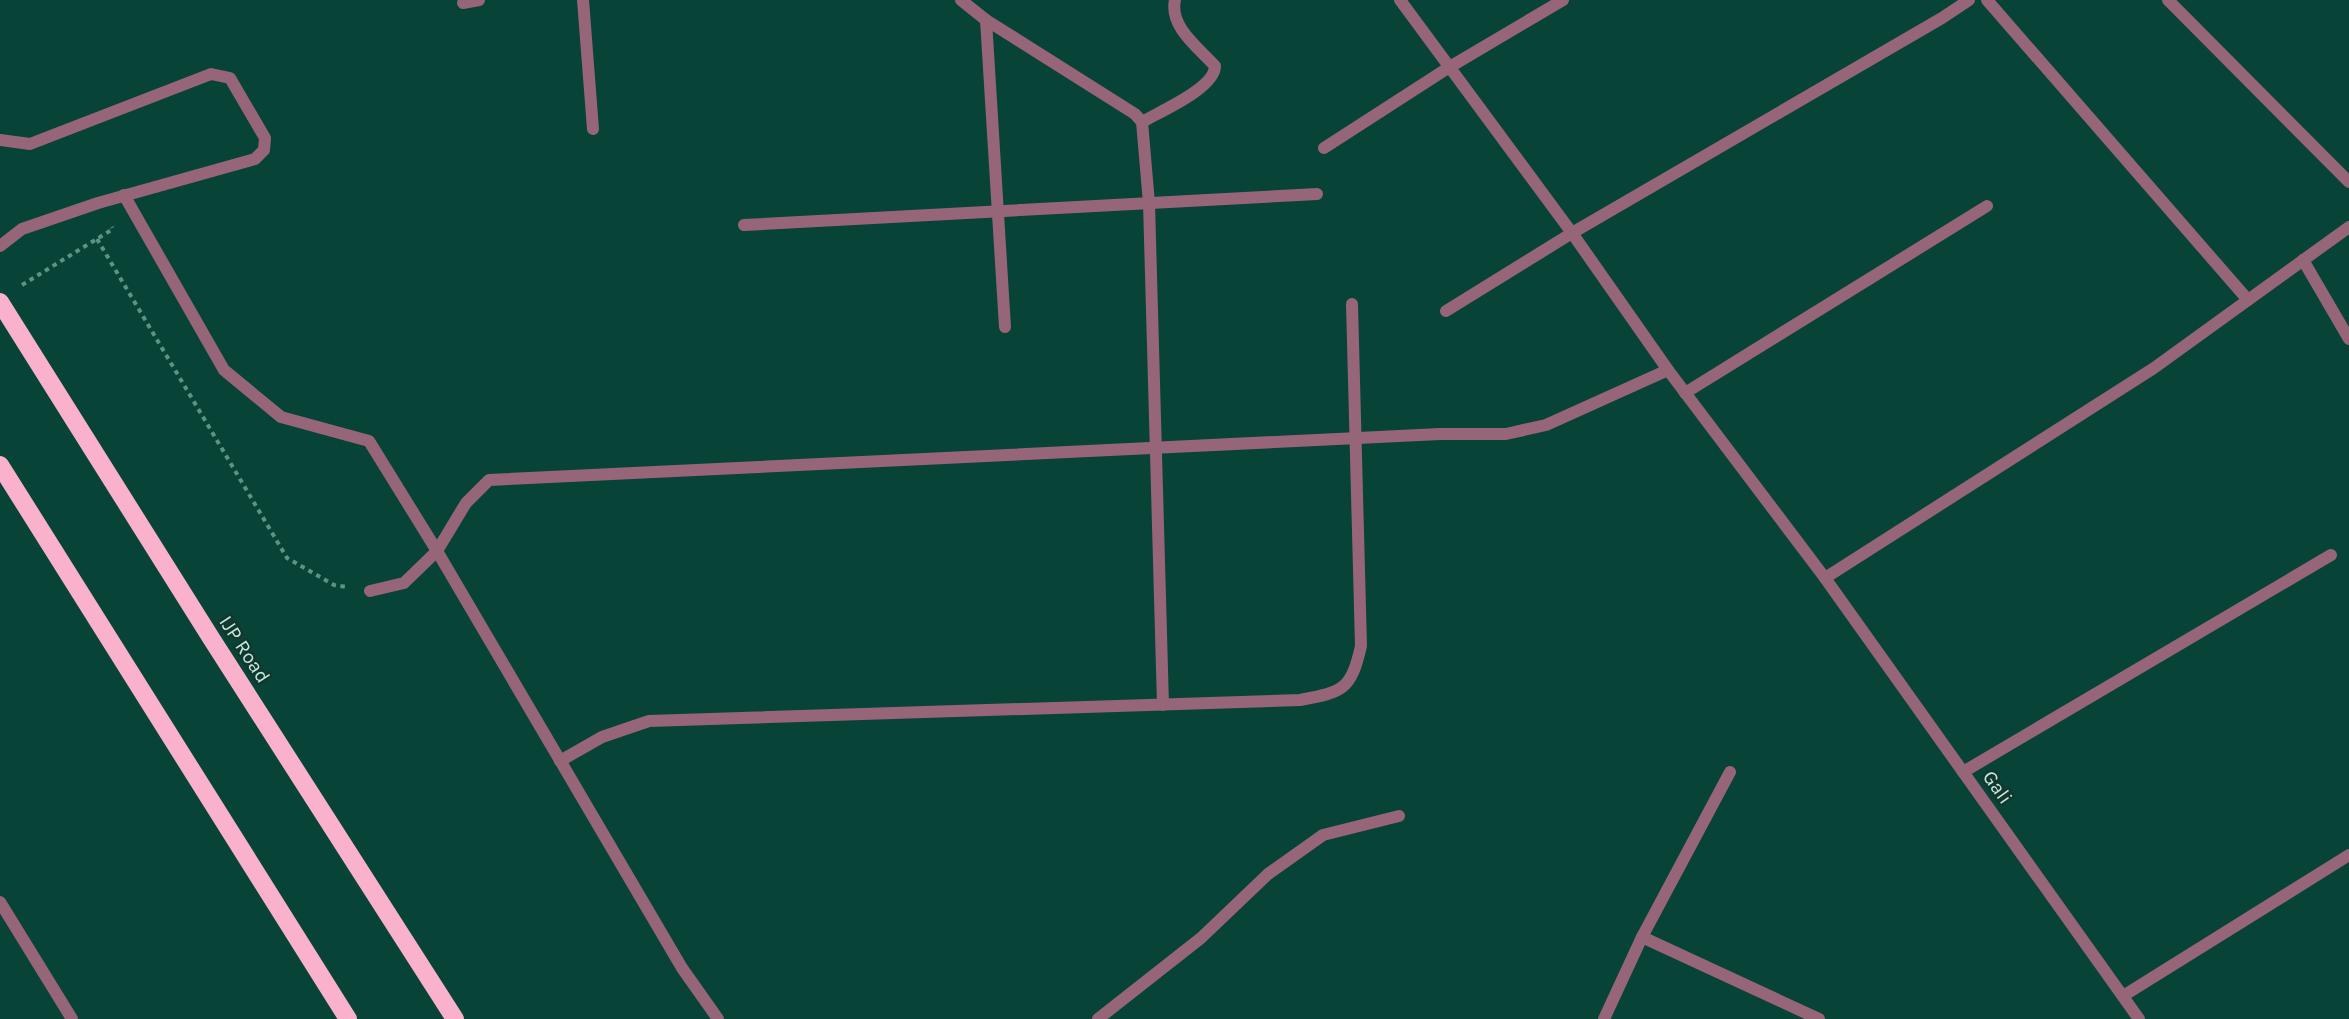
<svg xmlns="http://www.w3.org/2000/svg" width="2349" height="1019" font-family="Karla,sans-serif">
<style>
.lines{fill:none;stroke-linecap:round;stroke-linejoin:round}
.path{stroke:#5d9285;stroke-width:4;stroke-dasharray:4.5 4.5;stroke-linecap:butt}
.lane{stroke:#966578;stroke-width:12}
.street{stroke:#966578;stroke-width:12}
.highway{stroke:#f9b1cc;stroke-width:18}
.labels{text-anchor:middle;stroke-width:5;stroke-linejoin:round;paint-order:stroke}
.street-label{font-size:20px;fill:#beecde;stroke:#15362d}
</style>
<rect width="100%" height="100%" fill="#074337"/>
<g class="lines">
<g class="path">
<path d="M97,239L287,558L334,585L346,587"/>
<path d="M22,285L113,229L112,227"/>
</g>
<path class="lane" d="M124,195L224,370L281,417L369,441L437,551L682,968L718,1019"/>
<g class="street">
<path d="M583,0L593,129"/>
<path d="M961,0L986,20L1135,114L1142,122L1149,203L1163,705"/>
<path d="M1400,0L1572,233L1668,370L1825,578L2154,368L2349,227"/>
<path d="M1987,0L2248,300"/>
<path d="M2168,0L2349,182"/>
<path d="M463,3L479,0"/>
<path d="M986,20L1005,327"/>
<path d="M1142,122C1161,111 1215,88 1215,66C1199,48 1169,27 1175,0"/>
<path d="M0,140L30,144L211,74L230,78L265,138L264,150L255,159L98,203L22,229L0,246"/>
<path d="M1324,148L1448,68L1563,0"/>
<path d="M744,225L1317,194"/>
<path d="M2303,260L2349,339"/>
<path d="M1446,311L1572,233L1942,18L1969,0"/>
<path d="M1685,393L1987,206"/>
<path d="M1825,578L2139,1019"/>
<path d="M370,591L404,583L437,551L466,503L489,480L1440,434H1506L1546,425L1668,370"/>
<path d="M560,761L602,737L649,721L1300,700C1343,692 1351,690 1361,646L1352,304"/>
<path d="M1963,772L2331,555"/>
<path d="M0,902L72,1019"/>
<path d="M1642,937L1819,1019"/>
<path d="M2123,996L2349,855"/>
<path d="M1098,1019L1201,938L1268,874L1323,835L1399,816"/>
<path d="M1604,1019L1642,937L1730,772"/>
</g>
<g class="highway">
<path d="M0,302L211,638L455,1019"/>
<path d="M0,465L348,1019"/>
</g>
</g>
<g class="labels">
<g class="street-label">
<text transform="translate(245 649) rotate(57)" y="7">IJP Road</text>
<text transform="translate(1998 787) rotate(55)" y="7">Gali</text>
</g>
</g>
</svg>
